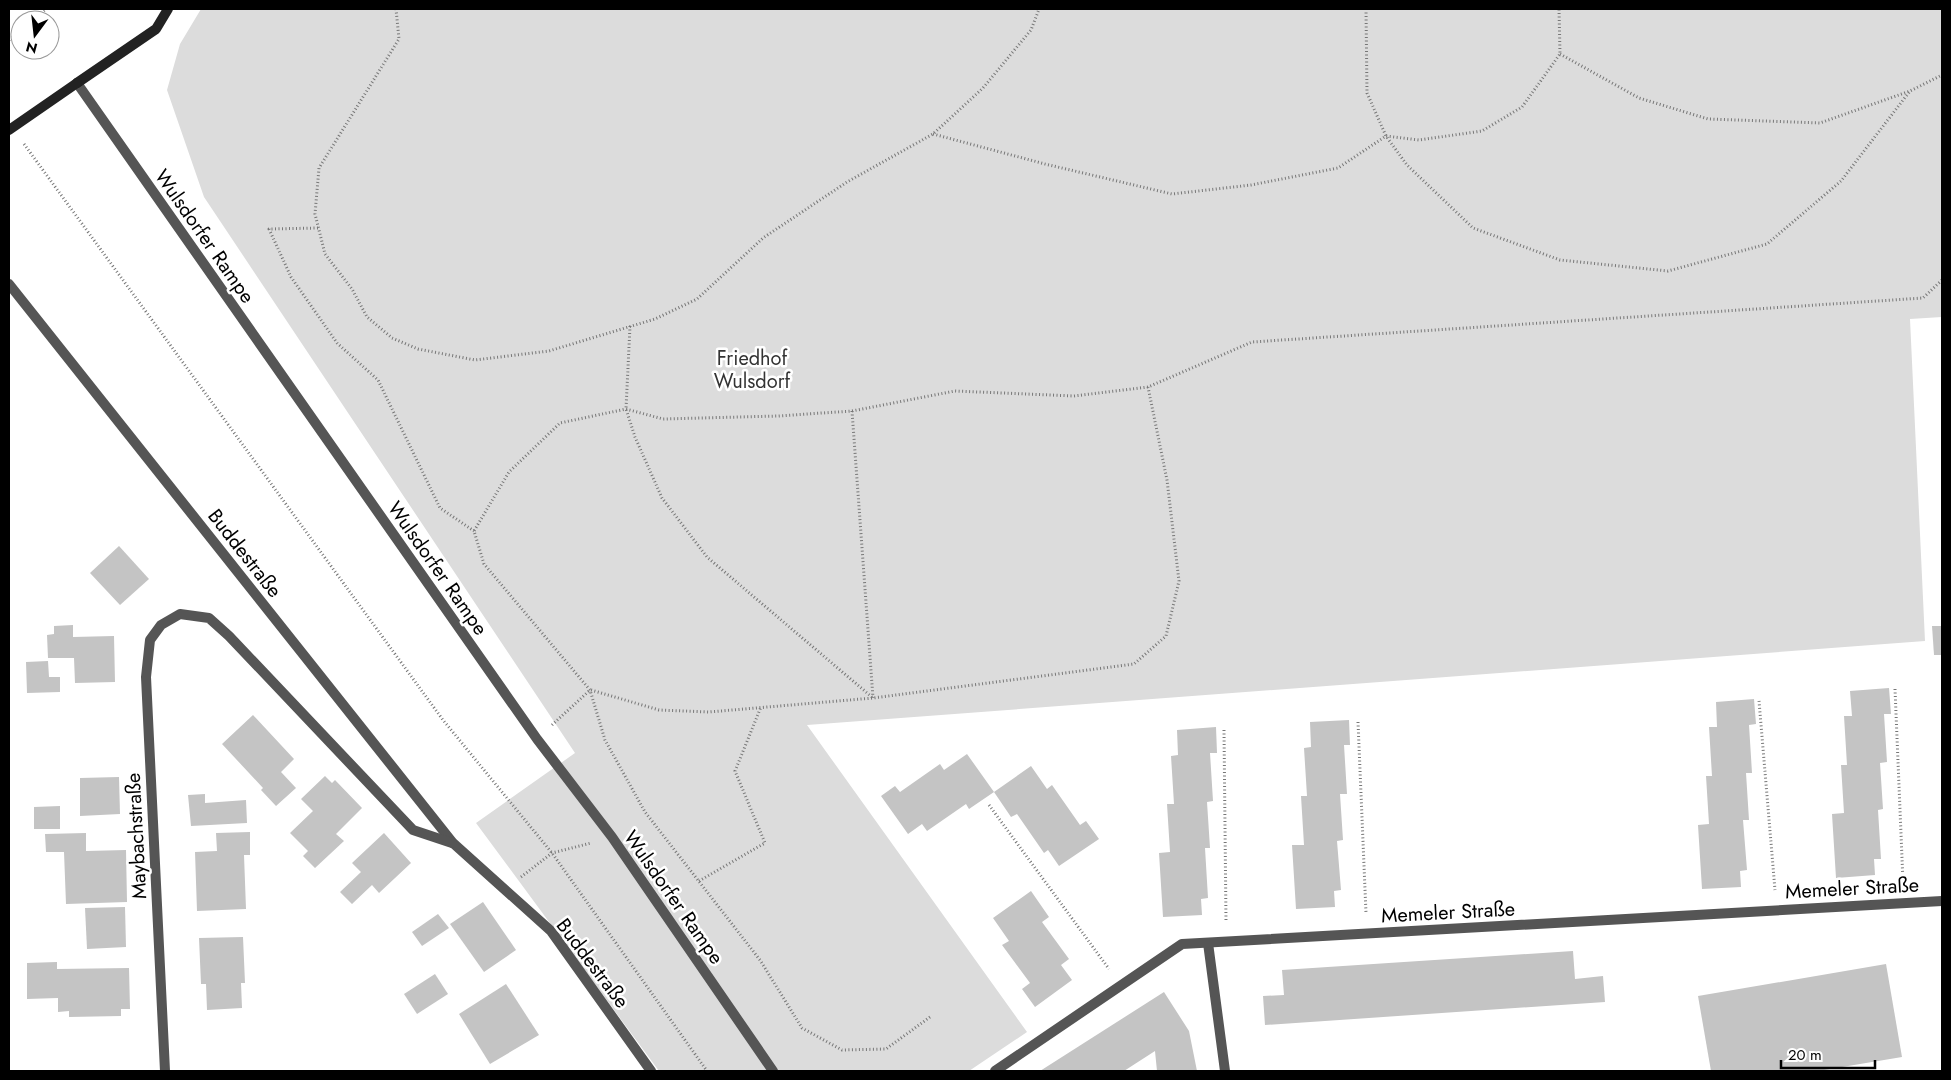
<svg xmlns="http://www.w3.org/2000/svg" width="1951" height="1080" font-family="Jost,sans-serif">
<style>
.green{fill:#dcdcdc}
.building{fill:#c4c4c4}
.lines{fill:none;stroke-linecap:round;stroke-linejoin:round}
.path{stroke:#777;stroke-width:3;stroke-dasharray:1 2.5;stroke-linecap:butt}
.lane{stroke:#555;stroke-width:10}
.street{stroke:#555;stroke-width:10}
.secondary{stroke:#222;stroke-width:10}
.secondary-bridge{stroke:#222;stroke-width:10}
.labels{text-anchor:middle;stroke-width:5;stroke-linejoin:round;paint-order:stroke}
.street-label{font-size:20px;fill:#000;stroke:#fff}
.park-label{font-size:20px;fill:#333;stroke:#fff}
</style>
<rect width="100%" height="100%" fill="#fff"/>
<path class="green" d="M201,9H1942V317L1910,319L1925,641L807,725L1027,1032L969,1071H659L476,823L575,753L204,197L167,90L180,44Z"/>
<g class="building">
<path d="M119,546L149,579L120,605L90,573Z"/>
<path d="M73,625V637L114,636L115,682L75,683L74,658H48L47,635L54,634V626Z"/>
<path d="M1932,626H1942V655H1934Z"/>
<path d="M48,661L49,677H60V692L27,693L26,662Z"/>
<path d="M1889,688L1891,714H1884L1887,762L1880,763L1883,809L1878,810L1881,859H1874L1875,875L1836,878L1832,814L1844,813L1841,765H1847L1844,716H1852L1850,691Z"/>
<path d="M1754,699L1756,724L1749,725L1752,773H1746L1749,820H1743L1747,870L1740,871L1741,887L1702,889L1698,825L1709,824L1706,776H1712L1709,727H1717L1716,702Z"/>
<path d="M253,715L294,759L281,772L296,788L276,806L261,790L263,788L222,744Z"/>
<path d="M1349,720L1350,745H1344L1347,794H1340L1343,840L1337,841L1341,890L1334,891L1335,907L1296,909L1292,845H1304L1301,796H1307L1304,748L1311,747L1310,722Z"/>
<path d="M1216,727L1217,753H1210L1213,801L1207,802L1210,848H1205L1208,898L1201,899L1202,915L1163,917L1159,853L1170,852L1167,804H1174L1171,756L1178,755L1177,730Z"/>
<path d="M967,754L994,792L969,809L966,804L927,831L922,824L908,834L881,796L895,786L900,792L940,764L944,770Z"/>
<path d="M1031,766L1047,789L1052,785L1080,825L1086,821L1099,839L1059,866L1048,850L1044,853L1017,814L1011,817L994,792Z"/>
<path d="M325,776L332,783L335,780L362,808L336,834L344,841L315,868L303,856L308,851L290,833L313,811L301,799Z"/>
<path d="M119,777L120,814L80,816V778Z"/>
<path d="M205,794V803L246,800L247,823L191,826L188,795Z"/>
<path d="M60,806V829H34V807Z"/>
<path d="M250,832V855H244L246,909L197,911L195,852L217,851L216,833Z"/>
<path d="M86,833V851L126,850L127,902L66,904L64,852H46L45,834Z"/>
<path d="M384,833L411,863L379,893L372,885L352,904L340,892L361,872L352,863Z"/>
<path d="M1031,891L1049,917L1042,922L1069,959L1061,965L1072,980L1035,1007L1022,989L1030,983L1002,945L1009,941L993,918Z"/>
<path d="M483,902L516,950L484,972L450,924Z"/>
<path d="M125,907L126,947L87,949L85,908Z"/>
<path d="M438,914L449,928L422,946L412,932Z"/>
<path d="M243,937L245,983H241L242,1008L207,1010L206,984H201L199,938Z"/>
<path d="M1573,951L1575,979L1603,976L1605,1002L1265,1025L1263,996L1284,995L1282,970Z"/>
<path d="M57,962V969L129,968L130,1009H121V1016L69,1017V1011L58,1012V998L27,999V963Z"/>
<path d="M1886,964L1902,1057L1818,1071H1711L1698,996Z"/>
<path d="M435,974L448,994L417,1014L404,994Z"/>
<path d="M506,984L539,1035L490,1064L459,1014Z"/>
<path d="M1164,992L1189,1031L1197,1071H1157L1155,1051L1124,1071H1040Z"/>
</g>
<g class="lines">
<g class="path">
<path d="M396,9L399,39L319,168L315,214L325,254L352,289L367,317L392,338L418,349L475,360L549,351L655,319L697,299L763,238L847,182L933,134L983,88L1031,30L1039,9"/>
<path d="M1366,9L1367,93L1386,136L1407,165L1473,228L1560,260L1668,271L1767,244L1841,181L1910,91"/>
<path d="M33,20L46,9"/>
<path d="M9,40L20,31"/>
<path d="M1560,54L1639,98L1708,119L1820,123L1910,91L1942,75"/>
<path d="M933,134L1045,164L1172,194L1251,185L1338,168L1386,136L1419,140L1482,131L1522,107L1560,54L1559,9"/>
<path d="M24,144L443,720L552,853L707,1071"/>
<path d="M318,228L269,229L291,277L337,343L378,380L440,508L474,531"/>
<path d="M630,326L626,409L635,437L662,498L707,557L873,698"/>
<path d="M852,411L873,698"/>
<path d="M1895,689L1903,882"/>
<path d="M591,690L659,710L709,712L873,698L1134,664L1166,636L1179,581L1167,480L1148,387"/>
<path d="M1759,701L1775,890"/>
<path d="M1358,722L1366,913"/>
<path d="M552,725L590,690"/>
<path d="M1224,730L1226,921"/>
<path d="M989,805L1109,969"/>
<path d="M521,877L552,853L591,843"/>
<path d="M699,881L765,843L735,771L761,707"/>
<path d="M930,1017L886,1049L842,1050L802,1028L760,960L645,812L605,740L590,690L484,564L474,531L509,472L560,423L626,409L663,419L778,416L852,411L955,391L1074,396L1148,387L1252,342L1923,298L1942,280"/>
</g>
<path class="lane" d="M1208,943L1225,1071"/>
<g class="street">
<path d="M77,83L537,739L612,837L773,1071"/>
<path d="M9,284L453,843L551,931L651,1071"/>
<path d="M165,1071L146,677L150,640L161,625L180,614L209,618L229,636L413,830L452,843"/>
<path d="M995,1071L1182,944L1942,901"/>
</g>
<path class="secondary" d="M77,83L156,29L168,9"/>
<path class="secondary-bridge" d="M9,130L77,83"/>
</g>
<g class="labels">
<g class="street-label">
<text transform="translate(205 236) rotate(55)" y="7">Wulsdorfer Rampe</text>
<text transform="translate(245 553) rotate(52)" y="7">Buddestraße</text>
<text transform="translate(438 568) rotate(55)" y="7">Wulsdorfer Rampe</text>
<text transform="translate(136 836) rotate(-93)" y="7">Maybachstraße</text>
<text transform="translate(1852 888) rotate(-3)" y="7">Memeler Straße</text>
<text transform="translate(674 897) rotate(55)" y="7">Wulsdorfer Rampe</text>
<text transform="translate(1448 912) rotate(-3)" y="7">Memeler Straße</text>
<text transform="translate(593 963) rotate(53)" y="7">Buddestraße</text>
</g>
<g class="park-label">
<text x="752" y="365">Friedhof<tspan x="752" dy="23">Wulsdorf</tspan></text>
</g>
</g>
<rect width="1951" height="1080" fill="none" stroke="#000000" stroke-width="20"/>
<g transform="translate(35 35) rotate(195)"><circle r="24" fill="#ffffff" stroke="#999999"/>
<path d="M0-4L9 19L0 12L-9 19Z" fill="#000000"/>
<text y="-8" font-size="14" font-weight="bold" text-anchor="middle" fill="#000000">N</text>
</g>
<path d="M1781 1060v8h94v-8" fill="none" stroke="#000000" stroke-width="2.5"/>
<text x="1788" y="1060" font-size="15" fill="#000000" stroke="#ffffff" stroke-width="4" paint-order="stroke">20 m</text>
</svg>
